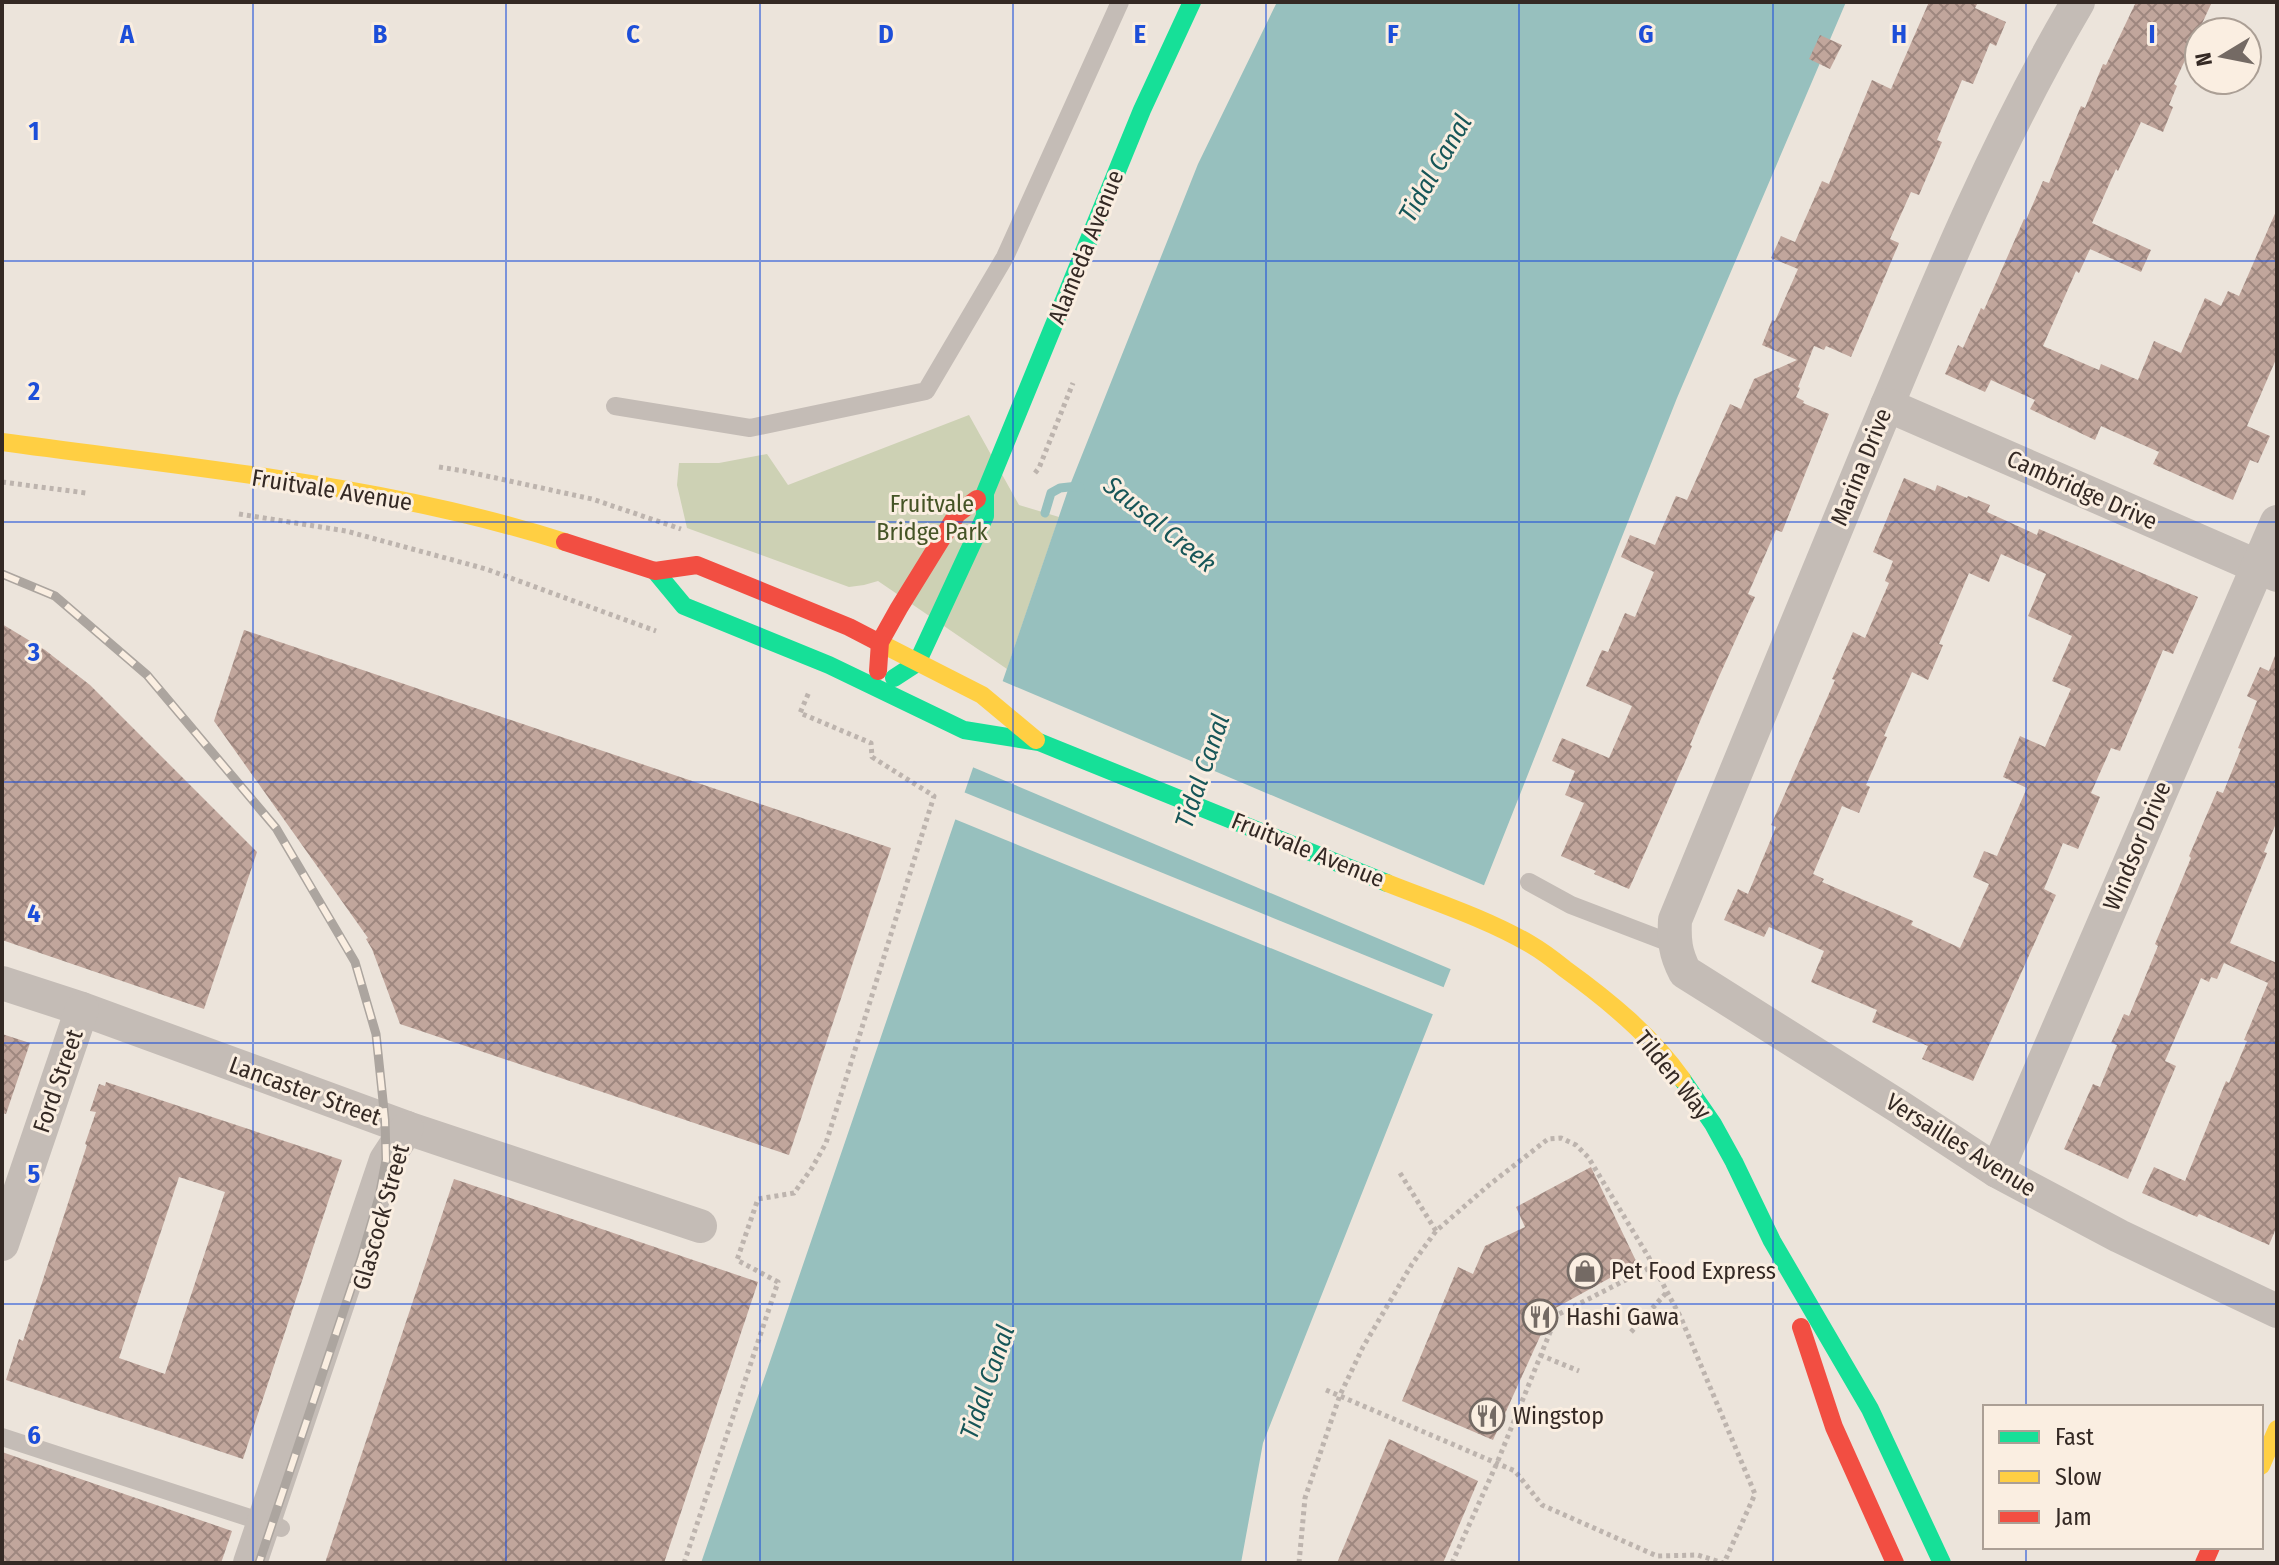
<svg xmlns="http://www.w3.org/2000/svg" width="2279" height="1565" font-family="'Fira Sans Condensed',sans-serif">
<style>
.green{fill:#cdd1b4}
.water{fill:#97c0be}
.pier{fill:#ece4db}
.lines{fill:none;stroke-linecap:round;stroke-linejoin:round}
.stream{stroke:#97c0be;stroke-width:9}
.building{fill:url(#building-cross-hatch);fill-rule:evenodd}
.path{stroke:#bdb4ae;stroke-width:5;stroke-dasharray:4 4;stroke-linecap:butt}
.lane{stroke:#c4bcb6;stroke-width:18}
.street{stroke:#c4bcb6;stroke-width:34}
.fast{stroke:#16e098;stroke-width:18}
.slow{stroke:#ffcf43;stroke-width:18}
.jam{stroke:#f24e42;stroke-width:18}
.rail-casing{stroke:#aca59f;stroke-width:9}
.rail{stroke:#faeee1;stroke-width:6;stroke-dasharray:18;stroke-linecap:butt}
.grid{fill:none;stroke:#1d4ed8;stroke-width:2;stroke-opacity:0.55}
.labels{text-anchor:middle;stroke-width:6;stroke-linejoin:round;paint-order:stroke}
.street-label{font-size:24px;fill:#342924;stroke:#faeee1}
.park-label{font-size:24px;fill:#455426;stroke:#faeee1}
.poi-label{font-size:24px;fill:#342924;stroke:#faeee1;text-anchor:start}
.water-label{font-size:26px;font-style:italic;fill:#175658;stroke:#faeee1}
.grid-label{font-size:26px;text-anchor:middle;font-weight:bold;fill:#1d4ed8;stroke:#faeee1;stroke-width:6;stroke-linejoin:round;paint-order:stroke}
</style>
<defs>
<pattern id="building-cross-hatch" width="8" height="8" patternUnits="userSpaceOnUse" patternTransform="scale(2)"><rect width="8" height="8" fill="#c1a69c"/><path d="M0 0l8 8M0 8l8-8" fill="none" stroke="#9e877f"/></pattern>
</defs>
<rect width="100%" height="100%" fill="#ece4db"/>
<path class="green" d="M969,415L1019,505L1059,517L1007,669L878,581L864,585L849,587L687,528L677,485L679,463H719L767,454L788,485Z"/>
<path class="water" d="M1277,2H1846L1677,398L1263,1443L1241,1563H701L1068,490L1198,164Z"/>
<g class="pier">
<path d="M1000,680L1488,887L1455,971L970,766Z"/>
<path d="M961,791L1448,989L1437,1016L952,818Z"/>
</g>
<g class="lines">
<path class="stream" d="M1045,513L1051,493L1060,488L1078,486L1080,488"/>
</g>
<g class="building">
<path d="M1929,2H1978L1975,8L2006,22L1996,46L1990,43L1973,84L1962,80L1937,140L1942,142L1919,195L1911,192L1890,239L1899,243L1851,357L1826,346L1824,350L1814,346L1798,387L1800,388L1796,397L1804,401L1803,403L1829,414L1782,532L1776,530L1748,594L1755,597L1717,681L1690,745L1692,746L1629,889L1594,874L1596,871L1561,856L1584,803L1565,795L1575,771L1552,761L1562,738L1609,758L1632,706L1586,686L1602,650L1608,652L1625,613L1635,617L1654,572L1621,557L1630,535L1655,545L1676,496L1687,500L1730,404L1741,409L1754,379L1797,360L1762,345L1772,320L1775,321L1798,269L1771,258L1781,236L1795,242L1822,181L1829,184L1872,80L1891,89Z"/>
<path d="M2136,2H2212L2174,84L2177,86L2169,105L2173,107L2163,132L2141,122L2118,171L2116,169L2092,223L2151,250L2141,272L2090,249L2079,273L2076,271L2043,346L2099,370L2101,364L2138,380L2154,341L2181,353L2205,298L2221,306L2228,291L2239,296L2277,209V357L2247,426L2270,436L2258,463L2250,460L2233,500L2153,464L2159,452L2101,426L2095,440L2030,409L2035,400L1991,380L1985,392L1945,374L1958,345L1963,348L1981,308L1984,310L2024,219L2026,220L2043,181L2049,183L2081,106L2085,108L2103,64L2106,65Z"/>
<path d="M1820,35L1842,45L1830,69L1809,59Z"/>
<path d="M1904,478L1935,491L1937,485L1967,498L1968,496L1990,505L1987,512L2037,535L2039,529L2198,597L2173,654L2163,650L2120,751L2111,748L2091,793L2100,797L2078,849L2063,843L2044,889L2056,895L1973,1081L1922,1059L1928,1046L1872,1022L1877,1010L1811,982L1824,951L1769,927L1764,937L1724,920L1738,889L1748,894L1776,827L1771,825L1835,680L1832,679L1853,632L1865,638L1889,583L1885,581L1893,561L1873,552ZM2001,554L2046,574L2028,616L2072,636L2052,681L2071,689L2045,747L2020,736L2003,777L2027,788L1997,856L1984,851L1973,877L1989,884L1960,948L1911,925L1913,921L1822,882L1824,879L1813,874L1842,806L1859,813L1870,787L1866,785L1887,737L1884,736L1912,672L1928,680L1943,645L1939,644L1969,573L1989,582Z"/>
<path d="M2,624L45,650L90,685L257,852L204,1009L2,940Z"/>
<path d="M244,630L891,848L789,1155L400,1024L372,949L366,939L368,938L214,721Z"/>
<path d="M2276,653L2277,821L2264,852L2267,853L2230,943L2277,963V1226L2269,1245L2199,1214L2197,1217L2142,1193L2154,1167L2185,1181L2226,1081L2229,1083L2247,1041L2244,1040L2268,983L2224,963L2217,979L2211,977L2209,982L2201,978L2165,1061L2176,1066L2128,1179L2064,1149L2093,1084L2100,1087L2117,1045L2111,1043L2124,1014L2129,1016L2158,946L2155,944L2191,858L2189,856L2217,791L2223,793L2241,749L2238,748L2257,701L2247,696L2260,667L2269,671Z"/>
<path d="M2,1034L30,1043L6,1114L2,1113Z"/>
<path d="M106,1082L342,1160L243,1459L6,1380L19,1339L23,1341L87,1145L85,1144L96,1112L90,1111L99,1084L105,1086ZM179,1177L225,1192L165,1374L119,1358Z"/>
<path d="M1591,1167L1637,1263L1552,1310L1493,1440L1402,1401L1458,1267L1473,1274L1485,1246L1525,1227L1516,1207Z"/>
<path d="M454,1179L758,1282L664,1563H325Z"/>
<path d="M1389,1439L1478,1481L1443,1563H1337Z"/>
<path d="M2,1452L232,1531L221,1563H2Z"/>
</g>
<g class="lines">
<g class="path">
<path d="M439,467L464,471L592,499L681,529"/>
<path d="M1035,473L1039,468L1073,383"/>
<path d="M2,482L86,493"/>
<path d="M239,514L346,531L486,569L656,631"/>
<path d="M1400,1173L1436,1231"/>
<path d="M1631,1332L1667,1292"/>
<path d="M1540,1355L1579,1371"/>
<path d="M1326,1390L1515,1471L1542,1505L1657,1556L1698,1555L1723,1563"/>
<path d="M684,1563L778,1282L737,1260L758,1199L794,1193L812,1168L826,1143L934,796L872,757L871,743L800,713L809,692"/>
<path d="M1299,1563L1305,1498L1340,1395L1363,1347L1412,1264L1436,1231L1489,1185L1548,1139L1561,1138L1576,1145L1588,1157L1648,1256L1681,1318L1755,1494L1724,1563"/>
<path d="M1452,1563L1497,1463L1557,1315L1653,1266"/>
</g>
<g class="lane">
<path d="M615,406L750,428L926,391L1005,257L1120,2"/>
<path d="M1529,882L1571,905L1673,944"/>
<path d="M2,1437L281,1528"/>
</g>
<g class="street">
<path d="M2078,2C1993,146 1930,302 1866,456C1802,610 1739,765 1675,920C1674,940 1675,953 1685,972L1901,1108L1997,1171L2119,1236L2277,1311"/>
<path d="M1887,405L2277,575"/>
<path d="M2,983L82,1009L407,1128L700,1226"/>
<path d="M1997,1171L2277,522"/>
<path d="M2,1244L82,1009"/>
<path d="M250,1563L386,1160L407,1128"/>
</g>
<g class="fast">
<path d="M655,571L684,606L829,665L964,730L1039,742L1387,883"/>
<path d="M894,678L917,663L985,516V493L1142,110L1192,2"/>
<path d="M1682,1079L1713,1124L1734,1162L1772,1241L1870,1409L1942,1563"/>
</g>
<g class="slow">
<path d="M2,442C191,468 383,484 565,542"/>
<path d="M876,641L982,695L1036,740"/>
<path d="M1387,883C1435,902 1485,918 1530,944C1542,951 1554,960 1565,969C1608,1000 1652,1036 1682,1079"/>
<path d="M2261,1466L2277,1429"/>
</g>
<g class="jam">
<path d="M565,542L655,571L697,565L849,627L876,641"/>
<path d="M878,671L880,642L899,608L957,514L977,499"/>
<path d="M1801,1327L1834,1427L1895,1563"/>
<path d="M2204,1563L2211,1547"/>
</g>
<g class="rail-casing">
<path id="rail" d="M2,574L55,596L147,675L276,828L355,962L376,1034L385,1120L386,1160L379,1197L361,1259L259,1563"/>
</g>
<use href="#rail" class="rail"/>
</g>
<path class="grid" d="M253,2V1563M506,2V1563M760,2V1563M1013,2V1563M1266,2V1563M1519,2V1563M1773,2V1563M2026,2V1407M2,261H2277M2,522H2277M2,782H2277M2,1043H2277M2,1304H2277M2026,1547V1563"/>
<defs>
<g id="shop-ring" transform="scale(1.8)"><circle r="9.5" fill="#faeee1" stroke="#746a64" stroke-width="1.5"/><path d="M-5-2.5h2.3a2.7 3.5 0 0 1 5.4 0H5L5.5 6h-11ZM-1.5-2.5h3a1.5 2.3 0 0 0-3 0Z" fill="#746a64"/></g>
<g id="restaurant-ring" transform="scale(1.8)"><circle r="9.5" fill="#faeee1" stroke="#746a64" stroke-width="1.5"/><path d="M-5-6h1v4h1v-4h1v4h1v-4h1v5L-1.5 .5V6h-2V.5L-5-1ZM5-6V6H3V1.5H1.5Q1.5-4 5-6Z" fill="#746a64"/></g>
</defs>
<g fill-rule="evenodd">
<use href="#shop-ring" x="1585" y="1271"/>
<use href="#restaurant-ring" x="1540" y="1317"/>
<use href="#restaurant-ring" x="1487" y="1416"/>
</g>
<g class="labels">
<g class="street-label">
<text transform="translate(1086 247) rotate(-68)" y="8">Alameda Avenue</text>
<text transform="translate(1861 467) rotate(-68)" y="8">Marina Drive</text>
<text transform="translate(332 490) rotate(9)" y="8">Fruitvale Avenue</text>
<text transform="translate(2082 490) rotate(24)" y="8">Cambridge Drive</text>
<text transform="translate(2137 846) rotate(-67)" y="8">Windsor Drive</text>
<text transform="translate(1308 850) rotate(22)" y="8">Fruitvale Avenue</text>
<text transform="translate(1673 1075) rotate(51)" y="8">Tilden Way</text>
<text transform="translate(58 1081) rotate(-71)" y="8">Ford Street</text>
<text transform="translate(305 1091) rotate(20)" y="8">Lancaster Street</text>
<text transform="translate(1961 1145) rotate(32)" y="8">Versailles Avenue</text>
<text transform="translate(381 1217) rotate(-74)" y="8">Glascock Street</text>
</g>
<g class="park-label">
<text x="932" y="512">Fruitvale<tspan x="932" dy="28">Bridge Park</tspan></text>
</g>
<g class="poi-label">
<text x="1611" y="1279">Pet Food Express</text>
<text x="1566" y="1325">Hashi Gawa</text>
<text x="1513" y="1424">Wingstop</text>
</g>
<g class="water-label">
<text transform="translate(1435 168) rotate(-60)" y="9">Tidal Canal</text>
<text transform="translate(1160 524) rotate(39)" y="9">Sausal Creek</text>
<text transform="translate(1202 771) rotate(-71)" y="9">Tidal Canal</text>
<text transform="translate(987 1382) rotate(-71)" y="9">Tidal Canal</text>
</g>
</g>
<g class="grid-label">
<text x="127" y="43">A</text>
<text x="380" y="43">B</text>
<text x="633" y="43">C</text>
<text x="886" y="43">D</text>
<text x="1140" y="43">E</text>
<text x="1393" y="43">F</text>
<text x="1646" y="43">G</text>
<text x="1899" y="43">H</text>
<text x="2152" y="43">I</text>
<text x="34" y="140">1</text>
<text x="34" y="400">2</text>
<text x="34" y="661">3</text>
<text x="34" y="922">4</text>
<text x="34" y="1183">5</text>
<text x="34" y="1444">6</text>
</g>
<rect width="2279" height="1565" fill="none" stroke="#342924" stroke-width="8"/>
<rect x="1983" y="1405" width="280" height="144" fill="#faeee1" stroke="#ab9f95" stroke-width="2"/>
<rect x="1999" y="1431" width="40" height="12" fill="#16e098" stroke="#ab9f95" stroke-width="2"/>
<text x="2055" y="1445" font-size="24" fill="#342924">Fast</text>
<rect x="1999" y="1471" width="40" height="12" fill="#ffcf43" stroke="#ab9f95" stroke-width="2"/>
<text x="2055" y="1485" font-size="24" fill="#342924">Slow</text>
<rect x="1999" y="1511" width="40" height="12" fill="#f24e42" stroke="#ab9f95" stroke-width="2"/>
<text x="2055" y="1525" font-size="24" fill="#342924">Jam</text>
<g transform="translate(2223 56) rotate(260)"><circle r="38" fill="#faeee1" stroke="#ab9f95" stroke-width="2"/>
<path d="M0-6L14 30L0 20L-14 30Z" fill="#746a64"/>
<text y="-12" font-size="22" font-weight="bold" text-anchor="middle" fill="#342924">N</text>
</g>
</svg>
